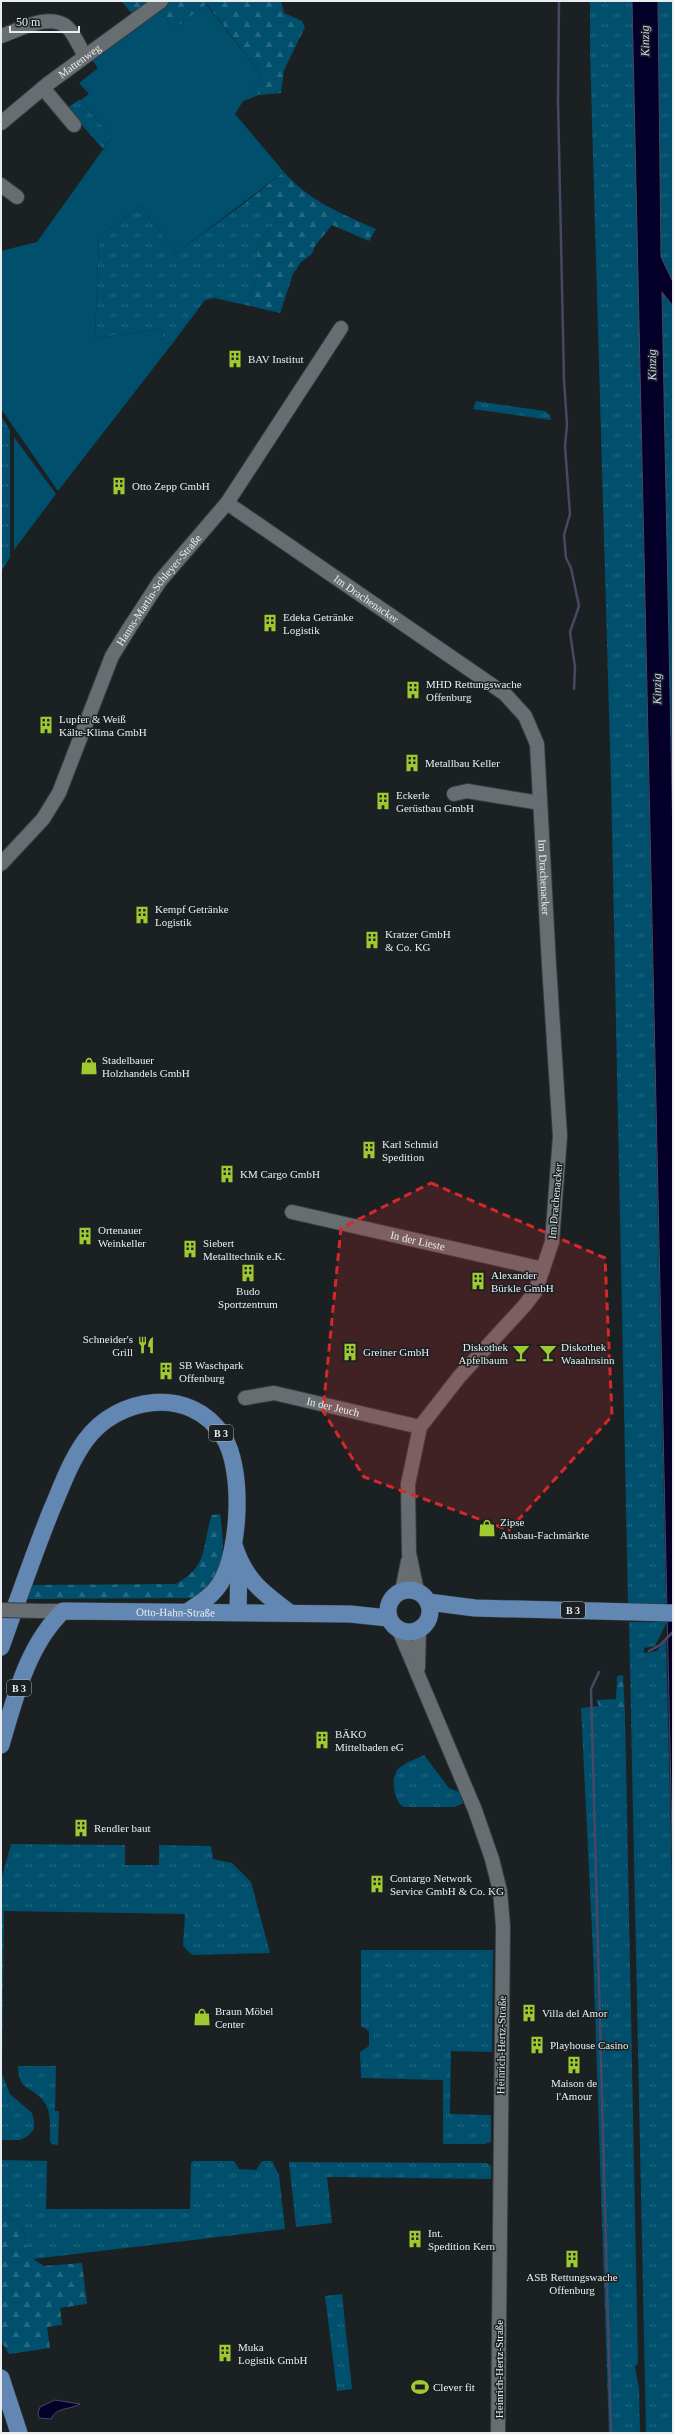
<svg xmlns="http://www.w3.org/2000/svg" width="674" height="2434" font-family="Georgia,serif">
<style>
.grass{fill:url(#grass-tufts)}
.forest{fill:url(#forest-firs)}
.garden{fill:#004f6c}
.water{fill:#040029;stroke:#494764}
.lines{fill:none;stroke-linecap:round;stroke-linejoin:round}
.stream{stroke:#494764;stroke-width:2.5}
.minor-casing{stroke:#383c3f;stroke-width:16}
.major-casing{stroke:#383c3f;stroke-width:18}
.minor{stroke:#676d71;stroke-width:14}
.major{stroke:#6287b3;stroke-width:17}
.minor-bridge-casing{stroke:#383c3f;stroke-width:16;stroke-linecap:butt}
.minor-bridge{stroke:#676d71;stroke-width:14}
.marked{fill:#d62828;fill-opacity:0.2;stroke:#d62828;stroke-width:3;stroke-dasharray:8 5;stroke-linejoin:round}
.labels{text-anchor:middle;stroke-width:3;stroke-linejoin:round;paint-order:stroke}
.shield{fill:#1b2023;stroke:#abb0b2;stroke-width:1}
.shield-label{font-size:10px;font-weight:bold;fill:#e9edef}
.street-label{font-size:11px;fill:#e9edef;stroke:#1b2023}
.poi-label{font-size:11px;fill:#e9edef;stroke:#1b2023;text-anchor:start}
.water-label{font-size:12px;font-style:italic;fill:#cfd6f7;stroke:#1b2023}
</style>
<defs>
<pattern id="grass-tufts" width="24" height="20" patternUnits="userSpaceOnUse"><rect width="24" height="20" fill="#004f6c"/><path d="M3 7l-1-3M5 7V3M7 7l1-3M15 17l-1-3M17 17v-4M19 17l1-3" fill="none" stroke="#256981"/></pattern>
<pattern id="forest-firs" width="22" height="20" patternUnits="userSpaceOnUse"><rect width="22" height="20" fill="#004f6c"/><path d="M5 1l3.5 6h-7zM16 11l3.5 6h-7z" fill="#256981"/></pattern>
</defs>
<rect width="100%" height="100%" fill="#1b2023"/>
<g class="grass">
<path d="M590,1H632L666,1604H628L611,782L590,51Z"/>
<path d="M658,1H673V282L661,257Z"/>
<path d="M80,99L112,137L103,149L67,108Z"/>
<path d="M243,204C255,206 273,207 277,221L264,234L256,250L259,273L246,305L214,298L205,300L172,344L162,343L163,329L95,338L99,236L141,206L176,253Z"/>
<path d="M662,292L673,306V845Z"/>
<path d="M476,401L545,411L550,415L551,420L473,409Z"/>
<path d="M1,416L10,430V557L1,572Z"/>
<path d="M629,1622H667L655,1646L644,1648V1653L657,1651L666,1638L673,1921V2433H646Z"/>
<path d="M599,1706H608L625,1714L638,2363L635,2367L639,2388L640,2433H609L593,1951L581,1708Z"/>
<path d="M424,1755L449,1788L459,1792L463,1803L454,1807H404C393,1802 390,1776 399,1768C406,1762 416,1759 424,1755Z"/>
<path d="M11,1844L125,1845V1865H159V1845L211,1846L213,1859L232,1863L251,1882L270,1953L192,1955L183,1946L185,1914L4,1911L2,2074L10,2094L32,2113L34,2121V2129L28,2136L20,2140H1V1880Z"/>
<path d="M361,1950H493L492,2052L451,2051L450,2114L491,2115V2142L484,2144H443V2080L361,2078L360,2052L369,2046V2031L361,2026Z"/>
<path d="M18,2066H56L55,2111H59L58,2145L52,2144L50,2141C50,2127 52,2110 42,2099C29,2085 19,2091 18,2066Z"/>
<path d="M1,2160L47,2161L46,2209H190L191,2163L193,2161H234L239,2169L256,2170L262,2161H272L279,2175L285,2229L33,2259L27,2255L23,2227L8,2217L1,2204Z"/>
<path d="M289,2162L487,2163L491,2166V2179L327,2177L332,2223L296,2227Z"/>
<path d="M342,2294L352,2389L337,2391L325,2296Z"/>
</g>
<g class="forest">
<path d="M121,1H153L133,15Z"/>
<path d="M165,1H281L284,13L302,21L305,27L284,70L281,93L259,95L251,86L263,77L207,4L174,29L158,6Z"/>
<path d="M284,172C309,201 342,214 376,229L369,241L332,225L315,246L312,254L301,262L293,274L280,313L246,305L259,273L256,250L264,234L277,221C273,207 255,206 243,204Z"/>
<path d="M220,1514C225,1548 227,1578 194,1598L24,1599L30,1585L176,1584C210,1565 201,1546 212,1515Z"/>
<path d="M623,1675L625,1714L608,1706H599L596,1700L616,1699L617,1676Z"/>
<path d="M1,2204L8,2217L23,2227L27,2255L44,2266L82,2263L87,2304L60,2308L62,2325L47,2327L50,2348L9,2354L1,2341Z"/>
</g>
<g class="garden">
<path d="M206,4L263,77L252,86L259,95L243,101L235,114L284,172L176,253L141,206L99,236L95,338L163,329L162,343L172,344L58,491L1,409V251L37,242L112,137L81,100L89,94L79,83L98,68L90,57L158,6L174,29Z"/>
<path d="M14,437L56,494L14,550Z"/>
</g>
<g class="water">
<path d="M632,1H658L661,257L673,282V306L662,292L673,845V1885Z"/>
<path d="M55,2400L80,2404C70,2410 56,2407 51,2419L39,2418L38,2413L40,2407Z"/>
</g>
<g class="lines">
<g class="stream">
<path d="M559,1L558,101L564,380L567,425L565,446L570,514L564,535L566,558L571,568L579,606L570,632L575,667L574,689"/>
<path d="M649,1651L660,1645L673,1632"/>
<path d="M599,1672L591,1689L611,2433"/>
</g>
<g class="minor-casing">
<g id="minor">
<path d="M1,36C19,30 50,12 67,27C74,33 80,48 85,56"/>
<path d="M43,88L74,125"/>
<path id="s1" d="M1,123L49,83L161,1"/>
<path d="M1,185L17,197"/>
<path id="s2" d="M227,503L505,694L525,716L537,744L549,965L560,1136L552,1242L535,1292L525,1305L459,1377L420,1427L408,1484L409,1553L417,1591"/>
<path d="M454,794L467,791L540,803"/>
<path id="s3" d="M1,864L43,819L59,793L112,656L130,627L160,581L227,503L341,328"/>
<path id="s4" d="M292,1212L543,1269"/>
<path id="s5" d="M245,1398L274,1393L420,1427"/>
<path d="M402,1591L408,1561"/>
<path d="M39,1611H63"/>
<path d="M399,1630L475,1810L492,1859L500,1891L503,1926L498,2433"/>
<path d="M418,1668L419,1630"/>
</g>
</g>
<g class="major-casing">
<g id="major">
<path d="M234,1545C245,1580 262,1592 290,1613"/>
<circle cx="409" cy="1611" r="21"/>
<path d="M428,1602L475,1608L673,1613"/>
<path d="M238,1612L239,1561"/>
<path d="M1,1647C17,1602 33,1556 51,1511C61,1488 70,1462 85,1441C117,1396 191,1385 223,1436C244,1468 240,1550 221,1582C213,1596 199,1604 187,1612"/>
<path id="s6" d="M1,1745C15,1698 27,1646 63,1611L350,1614L388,1618"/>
<path d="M1,2378L19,2433"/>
</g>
</g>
<use href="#minor" class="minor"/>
<use href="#major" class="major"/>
<g class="minor-bridge-casing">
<path id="minor-bridge" d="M1,1610L39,1611"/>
</g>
<use href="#minor-bridge" class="minor-bridge"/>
</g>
<path class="marked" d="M431,1183L605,1258L612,1416L509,1530L364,1477L323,1411L341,1228Z"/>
<defs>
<g id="building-bare" transform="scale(1.38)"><path d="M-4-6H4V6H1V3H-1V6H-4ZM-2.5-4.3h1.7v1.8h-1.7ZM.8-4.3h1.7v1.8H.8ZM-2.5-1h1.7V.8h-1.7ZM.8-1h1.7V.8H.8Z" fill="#9eca2f" stroke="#1b2023" stroke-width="2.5" paint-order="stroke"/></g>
<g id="shop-bare" transform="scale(1.38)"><path d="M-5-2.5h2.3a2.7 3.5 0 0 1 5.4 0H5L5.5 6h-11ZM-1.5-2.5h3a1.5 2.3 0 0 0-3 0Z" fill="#9eca2f" stroke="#1b2023" stroke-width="2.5" paint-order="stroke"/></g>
<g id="restaurant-bare" transform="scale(1.38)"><path d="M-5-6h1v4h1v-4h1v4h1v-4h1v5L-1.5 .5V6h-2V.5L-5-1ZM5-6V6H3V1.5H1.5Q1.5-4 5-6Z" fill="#9eca2f" stroke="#1b2023" stroke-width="2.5" paint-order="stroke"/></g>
<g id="bar-bare" transform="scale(1.38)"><path d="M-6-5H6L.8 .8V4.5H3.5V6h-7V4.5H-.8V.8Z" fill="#9eca2f" stroke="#1b2023" stroke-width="2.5" paint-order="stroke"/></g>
<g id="stadium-bare" transform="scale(1.38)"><path d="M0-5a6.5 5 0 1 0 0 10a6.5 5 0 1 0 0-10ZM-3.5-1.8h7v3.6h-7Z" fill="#9eca2f" stroke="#1b2023" stroke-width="2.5" paint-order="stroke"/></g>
</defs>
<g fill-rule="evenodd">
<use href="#building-bare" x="235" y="359"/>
<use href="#building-bare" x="119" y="486"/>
<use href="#building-bare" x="270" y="623"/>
<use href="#building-bare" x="413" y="690"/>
<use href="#building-bare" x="46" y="725"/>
<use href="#building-bare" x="412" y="763"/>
<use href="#building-bare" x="383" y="801"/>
<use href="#building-bare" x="142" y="915"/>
<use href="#building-bare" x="372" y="940"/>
<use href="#shop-bare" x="89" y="1066"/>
<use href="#building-bare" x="369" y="1150"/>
<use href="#building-bare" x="227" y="1174"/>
<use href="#building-bare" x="85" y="1236"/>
<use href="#building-bare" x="190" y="1249"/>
<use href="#building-bare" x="248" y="1273"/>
<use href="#building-bare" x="478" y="1281"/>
<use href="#restaurant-bare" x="146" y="1345"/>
<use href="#building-bare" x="350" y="1352"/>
<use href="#bar-bare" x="521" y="1353"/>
<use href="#bar-bare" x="548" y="1353"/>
<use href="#building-bare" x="166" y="1371"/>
<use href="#shop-bare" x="487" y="1528"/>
<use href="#building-bare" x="322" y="1740"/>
<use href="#building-bare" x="81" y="1828"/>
<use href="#building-bare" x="377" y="1884"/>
<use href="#building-bare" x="529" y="2013"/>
<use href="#shop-bare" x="202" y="2017"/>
<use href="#building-bare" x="537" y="2045"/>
<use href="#building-bare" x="574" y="2065"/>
<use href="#building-bare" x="415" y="2239"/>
<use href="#building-bare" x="572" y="2259"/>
<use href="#building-bare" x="225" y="2353"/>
<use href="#stadium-bare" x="420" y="2387"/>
</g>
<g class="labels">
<g class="shield">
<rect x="209" y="1425" width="24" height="16" rx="3"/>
<rect x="561" y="1602" width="24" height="16" rx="3"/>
<rect x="7" y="1680" width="24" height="16" rx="3"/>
</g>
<g class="shield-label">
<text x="221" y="1437">B 3</text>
<text x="573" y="1614">B 3</text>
<text x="19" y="1692">B 3</text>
</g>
<g class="street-label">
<text dy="4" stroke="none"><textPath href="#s1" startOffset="100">Mattenweg</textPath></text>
<text dy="4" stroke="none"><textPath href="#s3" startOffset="320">Hanns-Martin-Schleyer-Straße</textPath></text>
<text dy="4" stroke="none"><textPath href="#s2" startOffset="169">Im Drachenacker</textPath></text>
<text dy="4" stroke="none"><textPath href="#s2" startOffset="531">Im Drachenacker</textPath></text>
<text transform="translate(555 1201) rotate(-85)" y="4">Im Drachenacker</text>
<text dy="4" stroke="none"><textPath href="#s4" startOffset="129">In der Lieste</textPath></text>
<text dy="4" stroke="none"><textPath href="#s5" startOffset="90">In der Jeuch</textPath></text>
<text dy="4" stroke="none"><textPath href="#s6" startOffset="262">Otto-Hahn-Straße</textPath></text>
<text transform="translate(501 2045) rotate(-89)" y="4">Heinrich-Hertz-Straße</text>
<text transform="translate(499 2369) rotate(-90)" y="4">Heinrich-Hertz-Straße</text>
</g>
<g class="poi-label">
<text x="248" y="363">BAV Institut</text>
<text x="132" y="490">Otto Zepp GmbH</text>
<text x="283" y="621">Edeka Getränke<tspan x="283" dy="13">Logistik</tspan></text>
<text x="426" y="688">MHD Rettungswache<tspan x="426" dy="13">Offenburg</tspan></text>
<text x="59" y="723">Lupfer &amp; Weiß<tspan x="59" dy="13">Kälte-Klima GmbH</tspan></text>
<text x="425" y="767">Metallbau Keller</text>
<text x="396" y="799">Eckerle<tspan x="396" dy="13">Gerüstbau GmbH</tspan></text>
<text x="155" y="913">Kempf Getränke<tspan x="155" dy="13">Logistik</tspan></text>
<text x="385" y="938">Kratzer GmbH<tspan x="385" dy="13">&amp; Co. KG</tspan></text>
<text x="102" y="1064">Stadelbauer<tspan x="102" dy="13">Holzhandels GmbH</tspan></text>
<text x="382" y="1148">Karl Schmid<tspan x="382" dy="13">Spedition</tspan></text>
<text x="240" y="1178">KM Cargo GmbH</text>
<text x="98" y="1234">Ortenauer<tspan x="98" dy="13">Weinkeller</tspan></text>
<text x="203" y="1247">Siebert<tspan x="203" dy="13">Metalltechnik e.K.</tspan></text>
<text x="491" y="1279">Alexander<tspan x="491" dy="13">Bürkle GmbH</tspan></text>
<text x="248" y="1295" text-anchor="middle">Budo<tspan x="248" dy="13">Sportzentrum</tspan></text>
<text x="133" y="1343" text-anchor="end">Schneider's<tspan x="133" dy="13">Grill</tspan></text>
<text x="508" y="1351" text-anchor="end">Diskothek<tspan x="508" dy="13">Apfelbaum</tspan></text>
<text x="561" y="1351">Diskothek<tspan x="561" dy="13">Waaahnsinn</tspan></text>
<text x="363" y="1356">Greiner GmbH</text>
<text x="179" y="1369">SB Waschpark<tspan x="179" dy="13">Offenburg</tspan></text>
<text x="500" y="1526">Zipse<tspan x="500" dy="13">Ausbau-Fachmärkte</tspan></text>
<text x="335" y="1738">BÄKO<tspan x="335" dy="13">Mittelbaden eG</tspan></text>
<text x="94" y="1832">Rendler baut</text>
<text x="390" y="1882">Contargo Network<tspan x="390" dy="13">Service GmbH &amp; Co. KG</tspan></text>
<text x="215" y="2015">Braun Möbel<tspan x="215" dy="13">Center</tspan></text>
<text x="542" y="2017">Villa del Amor</text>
<text x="550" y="2049">Playhouse Casino</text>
<text x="574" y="2087" text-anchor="middle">Maison de<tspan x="574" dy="13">l'Amour</tspan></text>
<text x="428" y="2237">Int.<tspan x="428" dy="13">Spedition Kern</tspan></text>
<text x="572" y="2281" text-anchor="middle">ASB Rettungswache<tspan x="572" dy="13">Offenburg</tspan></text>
<text x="238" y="2351">Muka<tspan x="238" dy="13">Logistik GmbH</tspan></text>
<text x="433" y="2391">Clever fit</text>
</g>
<g class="water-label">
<text transform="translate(645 41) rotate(-91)" y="4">Kinzig</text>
<text transform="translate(652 365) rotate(-91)" y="4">Kinzig</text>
<text transform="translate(657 689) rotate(-91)" y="4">Kinzig</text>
</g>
</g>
<rect width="674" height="2434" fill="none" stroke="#e9edef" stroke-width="4"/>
<path d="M10 26v6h69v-6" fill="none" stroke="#e9edef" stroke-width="2"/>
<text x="16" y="26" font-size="12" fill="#e9edef" stroke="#1b2023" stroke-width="3" paint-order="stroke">50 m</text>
</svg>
